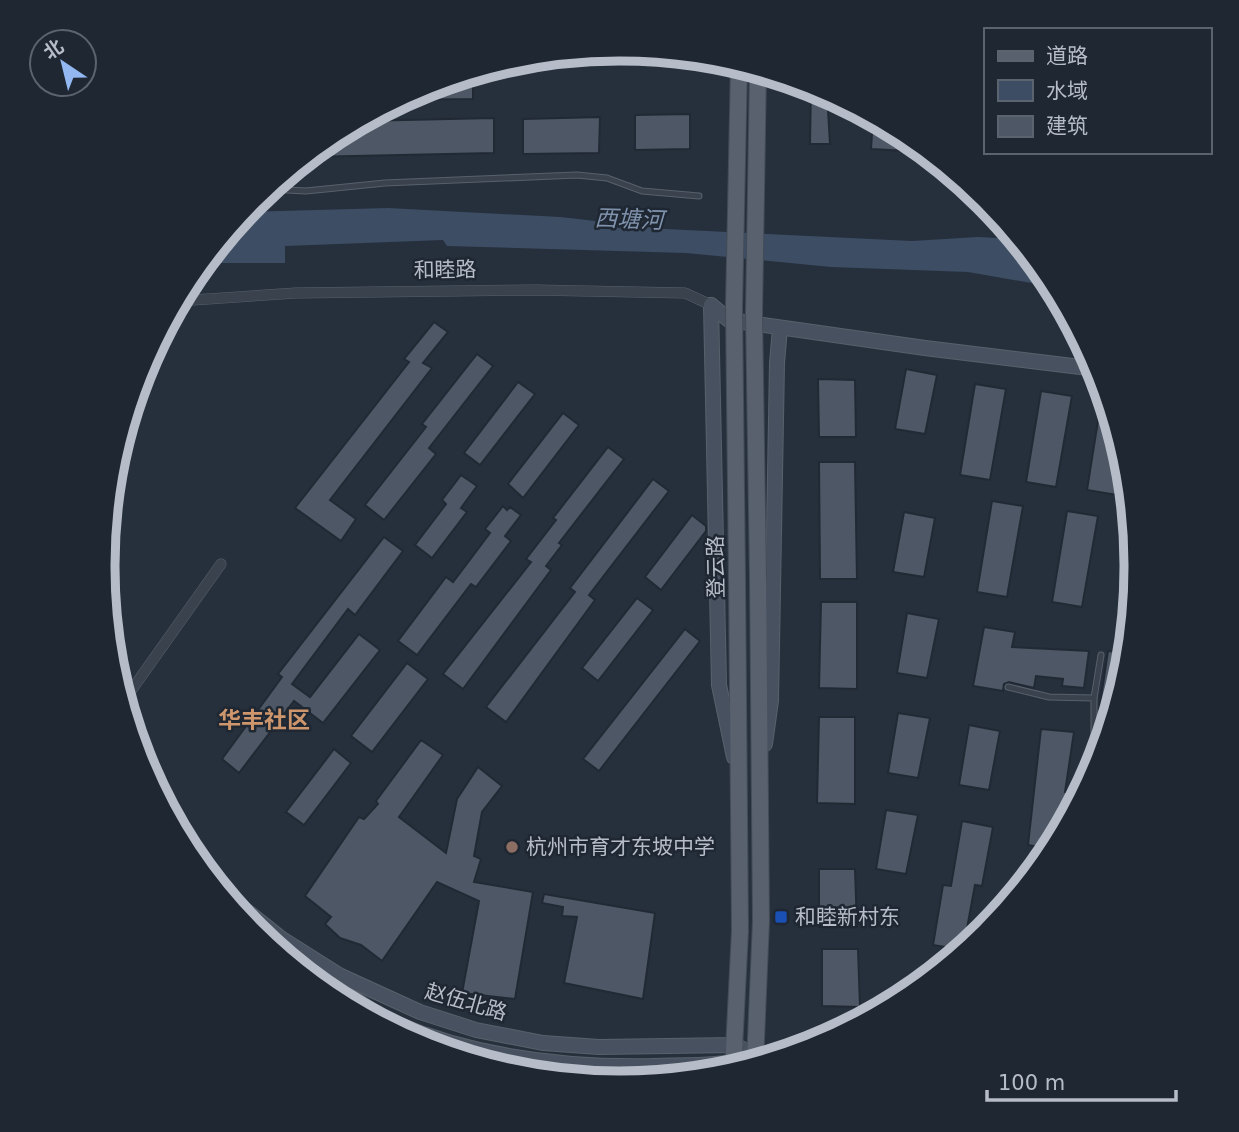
<svg xmlns="http://www.w3.org/2000/svg" width="1239" height="1132" font-family="'DejaVu Sans','Noto Sans SC',sans-serif">
<style>
.water{fill:#3d4d64}
.building{fill:#4d5765;stroke:#212934;stroke-width:2}
.lines{fill:none;stroke-linecap:round;stroke-linejoin:round}
.lane-casing{stroke:#58606b;stroke-width:7}
.street-casing{stroke:#58606b;stroke-width:11}
.secondary-casing{stroke:#58606b;stroke-width:16}
.primary-casing{stroke:#434b56;stroke-width:18}
.lane{stroke:#3a424d;stroke-width:5}
.street{stroke:#3a424d;stroke-width:10}
.secondary{stroke:#485160;stroke-width:14}
.primary{stroke:#58616d;stroke-width:16}
.primary-bridge-casing{stroke:#434b56;stroke-width:18;stroke-linecap:butt}
.primary-bridge{stroke:#58616d;stroke-width:16}
.education-dot{fill:#8d6e63;stroke:#1f2732;stroke-width:2.5}
.transit-dot{fill:#1a4fb4;stroke:#1f2732;stroke-width:2.5}
.labels{text-anchor:middle;stroke-width:5;stroke-linejoin:round;paint-order:stroke}
.street-label{font-size:21px;fill:#b6bdc8;stroke:#1f2732}
.poi-label{font-size:21px;fill:#b6bdc8;stroke:#1f2732;text-anchor:start}
.water-label{font-size:23px;font-style:italic;fill:#8093ad;stroke:#1f2732}
.neighbourhood-label{font-size:23px;font-weight:bold;fill:#cd966c;stroke:#1f2732}
.rim{fill:none;stroke:#b6bdc8;stroke-width:9}
</style>
<rect width="100%" height="100%" fill="#26303d"/>
<path class="water" d="M388,208L560,217L665,229L912,241L978,237L1017,239L1054,287L968,272L831,267L686,253L447,246L443,240L285,246V263H202L245,212Z"/>
<g class="building">
<path d="M473,73V99L399,100L422,88Z"/>
<path d="M811,87L827,93L830,144H810Z"/>
<path d="M690,114V149L635,150V115Z"/>
<path d="M600,117L599,153L523,154V119Z"/>
<path d="M494,118V153L307,157L333,136L360,121Z"/>
<path d="M873,118L907,136L926,152L871,149Z"/>
<path d="M434,322L448,332L423,363L432,368L330,500L356,519L341,541L295,508L409,362L404,359Z"/>
<path d="M477,354L493,366L429,448L436,454L384,520L365,505L426,427L422,424Z"/>
<path d="M906,369L937,375L925,434L895,429Z"/>
<path d="M818,379L855,380L856,437H819Z"/>
<path d="M518,382L535,394L480,465L464,453Z"/>
<path d="M975,384L1006,389L990,480L960,475Z"/>
<path d="M1103,389L1124,455L1117,495L1087,490Z"/>
<path d="M1041,391L1072,396L1056,487L1026,482Z"/>
<path d="M563,413L579,425L523,498L508,484Z"/>
<path d="M608,447L624,459L559,543L562,545L546,566L551,570L463,689L443,674L531,562L526,559L556,520L553,518Z"/>
<path d="M819,462H855L857,579H820Z"/>
<path d="M461,475L477,486L461,508L467,512L432,558L415,545L446,504L442,500Z"/>
<path d="M653,479L669,491L589,595L595,600L506,722L486,707L575,592L570,588Z"/>
<path d="M992,501L1023,506L1007,597L977,592Z"/>
<path d="M503,506L507,510L510,507L521,515L505,536L511,541L476,587L471,584L417,655L398,641L446,577L453,582L490,533L485,529Z"/>
<path d="M1067,511L1098,516L1082,607L1052,602Z"/>
<path d="M904,512L935,518L924,577L893,572Z"/>
<path d="M692,515L706,526V531L661,590L645,577Z"/>
<path d="M384,537L403,551L355,615L348,609L292,684L310,697L359,634L380,650L323,723L294,701L239,773L222,759L282,677L278,674Z"/>
<path d="M637,598L653,610L598,681L582,668Z"/>
<path d="M821,602H857V689L819,688Z"/>
<path d="M907,613L939,619L927,678L897,673Z"/>
<path d="M984,627L1015,632L1012,647L1089,651L1084,688L1062,686L1063,679L1036,676L1034,688L1009,682L1004,684L1003,691L973,686Z"/>
<path d="M685,629L700,641L599,771L583,759Z"/>
<path d="M1108,651L1128,653L1126,667L1103,743L1099,742V711Z"/>
<path d="M407,663L428,679L372,752L351,736Z"/>
<path d="M898,713L930,718L918,778L888,773Z"/>
<path d="M819,717H855V804L817,803Z"/>
<path d="M969,725L1000,731L989,790L959,785Z"/>
<path d="M1041,729L1074,732L1065,792L1075,795V806L1049,854L1032,874L1034,846L1028,845Z"/>
<path d="M421,740L443,755L399,817L446,853L457,799L478,767L502,786L482,812L474,856L481,859L474,882L533,892L515,999L462,993L479,901L437,882L382,961L361,945L340,938L325,924L331,917L305,896L359,817L364,819L378,804L376,801Z"/>
<path d="M334,749L351,763L304,825L286,812Z"/>
<path d="M886,810L918,815L906,874L876,869Z"/>
<path d="M962,821L993,827L982,886L975,885L963,950L933,945L943,885L951,886Z"/>
<path d="M819,869H855L857,927H819Z"/>
<path d="M544,894L655,913L643,999L564,983L577,917L562,916L563,907L542,903Z"/>
<path d="M822,949H858L860,1007L822,1006Z"/>
</g>
<g class="lines">
<g class="lane-casing">
<g id="lane">
<path d="M268,189L306,191L385,183L577,175L607,178L642,191L699,196"/>
<path d="M1008,687L1049,697L1094,698V742L1097,764"/>
<path d="M1094,698L1101,655"/>
</g>
</g>
<g class="street-casing">
<g id="street">
<path d="M178,301L296,293L535,290L685,293L711,305"/>
<path d="M123,702L221,564"/>
</g>
</g>
<g class="secondary-casing">
<g id="secondary">
<path d="M711,305L719,685L734,757"/>
<path d="M711,305L729,320L925,348L1097,369"/>
<path d="M765,744L771,701L777,363L780,328"/>
<path d="M219,889L282,939L339,975L420,1012L476,1030L543,1043L599,1047L735,1045L763,1060"/>
<path d="M284,956C309,974 335,987 361,1003C369,1008 375,1014 383,1018C469,1057 562,1068 655,1066C689,1065 723,1066 756,1058"/>
</g>
</g>
<g class="primary-casing">
<g id="primary">
<path d="M755,1063L761,921L758,577"/>
<path d="M733,1069L740,931L737,577"/>
</g>
</g>
<use href="#lane" class="lane"/>
<use href="#street" class="street"/>
<use href="#secondary" class="secondary"/>
<use href="#primary" class="primary"/>
<g class="primary-bridge-casing">
<g id="primary-bridge">
<path d="M758,70L754,313L758,577"/>
<path d="M737,577L734,307L739,64"/>
</g>
</g>
<use href="#primary-bridge" class="primary-bridge"/>
</g>
<circle class="education-dot" cx="512" cy="847" r="7"/>
<rect class="transit-dot" x="774" y="910" width="14" height="14" rx="3.5"/>
<g class="labels">
<g class="street-label">
<text transform="translate(445 270) rotate(-1)" y="7">和睦路</text>
<text transform="translate(716 567) rotate(-91)" y="7">登云路</text>
<text transform="translate(466 1002) rotate(16)" y="7">赵伍北路</text>
</g>
<g class="poi-label">
<text x="526" y="854">杭州市育才东坡中学</text>
<text x="795" y="924">和睦新村东</text>
</g>
<g class="water-label">
<text transform="translate(629 219) rotate(2)" y="8">西塘河</text>
</g>
<g class="neighbourhood-label">
<text x="264" y="728">华丰社区</text>
</g>
</g>
<path d="M0 0H1239V1132H0ZM619 61H620A504 504 0 0 1 1124 565V567A504 504 0 0 1 620 1071H619A504 504 0 0 1 115 567V565A504 504 0 0 1 619 61Z" fill="#1f2732" fill-rule="evenodd"/>
<path class="rim" d="M619 61H620A504 504 0 0 1 1124 565V567A504 504 0 0 1 620 1071H619A504 504 0 0 1 115 567V565A504 504 0 0 1 619 61Z"/>
<rect x="984" y="28" width="228" height="126" fill="#1f2732" stroke="#5b636e" stroke-width="2"/>
<rect x="998" y="51" width="35" height="10" fill="#58616d" stroke="#5b636e" stroke-width="2"/>
<text x="1046" y="63" font-size="21" fill="#b6bdc8">道路</text>
<rect x="998" y="80" width="35" height="21" fill="#3d4d64" stroke="#5b636e" stroke-width="2"/>
<text x="1046" y="98" font-size="21" fill="#b6bdc8">水域</text>
<rect x="998" y="116" width="35" height="21" fill="#4d5765" stroke="#5b636e" stroke-width="2"/>
<text x="1046" y="133" font-size="21" fill="#b6bdc8">建筑</text>
<g transform="translate(63 63) rotate(325)"><circle r="33" fill="#1f2732" stroke="#5b636e" stroke-width="2"/>
<path d="M0-5L12 26L0 18L-12 26Z" fill="#92b7f1"/>
<text y="-10" font-size="19" font-weight="bold" text-anchor="middle" fill="#b6bdc8">北</text>
</g>
<path d="M987 1090v10h189v-10" fill="none" stroke="#b6bdc8" stroke-width="3.5"/>
<text x="998" y="1090" font-size="21" fill="#b6bdc8" stroke="#1f2732" stroke-width="5" paint-order="stroke">100 m</text>
</svg>
